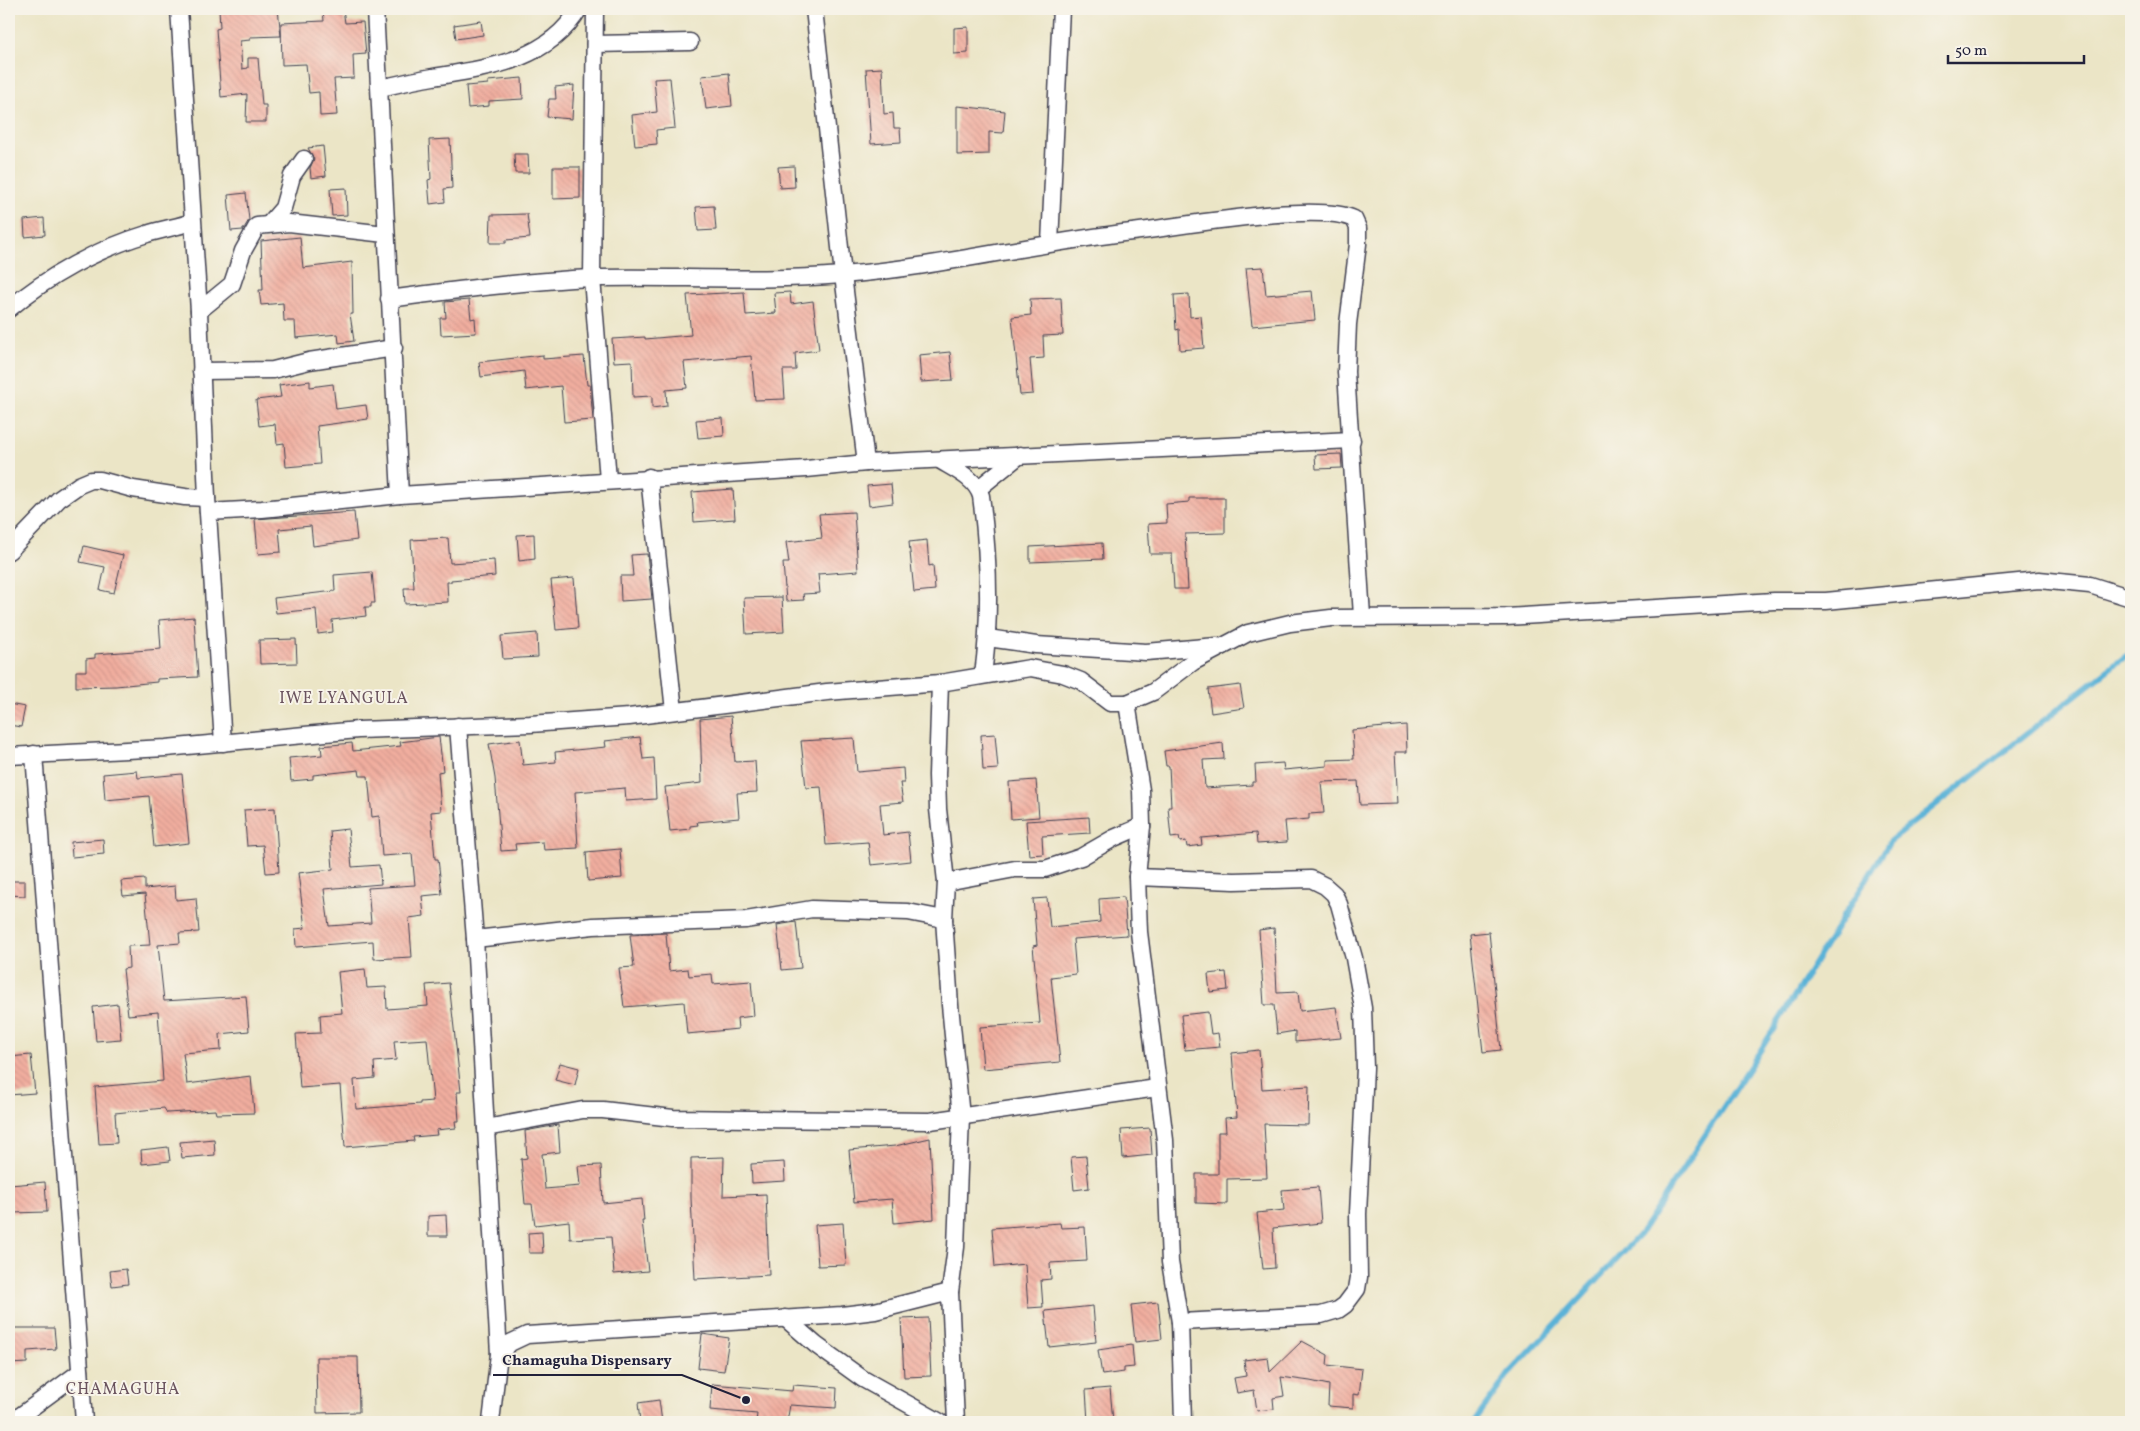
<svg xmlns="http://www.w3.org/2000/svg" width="2140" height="1431" font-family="Vollkorn,serif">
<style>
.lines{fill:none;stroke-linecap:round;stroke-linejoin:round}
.stream{stroke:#5ab2d7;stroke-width:5.5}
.building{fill:url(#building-back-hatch);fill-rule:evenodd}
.street-casing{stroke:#403f50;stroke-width:19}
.street{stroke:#fff;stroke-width:16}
.labels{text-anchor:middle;stroke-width:4;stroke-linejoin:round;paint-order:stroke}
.quarter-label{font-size:16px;letter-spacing:1px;fill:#6a535e;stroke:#f7f3e8}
.leader{fill:none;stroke:#22223b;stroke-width:2}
.callout-dot{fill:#22223b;stroke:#f7f3e8;stroke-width:2}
.callout-label{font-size:15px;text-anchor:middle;font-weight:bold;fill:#22223b;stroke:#f7f3e8;stroke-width:4;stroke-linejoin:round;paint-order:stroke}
</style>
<defs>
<pattern id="building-back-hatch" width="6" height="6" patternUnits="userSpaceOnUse" patternTransform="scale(1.25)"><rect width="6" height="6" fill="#f1ae9f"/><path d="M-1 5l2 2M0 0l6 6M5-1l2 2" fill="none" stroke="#ce958a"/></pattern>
</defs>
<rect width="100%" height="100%" fill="#f7f3e8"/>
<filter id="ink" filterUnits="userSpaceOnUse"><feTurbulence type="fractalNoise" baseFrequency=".02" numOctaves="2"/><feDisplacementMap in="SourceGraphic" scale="10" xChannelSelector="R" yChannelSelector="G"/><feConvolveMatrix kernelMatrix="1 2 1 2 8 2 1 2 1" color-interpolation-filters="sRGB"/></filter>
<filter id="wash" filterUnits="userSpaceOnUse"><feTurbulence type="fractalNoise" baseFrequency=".0096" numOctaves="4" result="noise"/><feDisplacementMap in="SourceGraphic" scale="20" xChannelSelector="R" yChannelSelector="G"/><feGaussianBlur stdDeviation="1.12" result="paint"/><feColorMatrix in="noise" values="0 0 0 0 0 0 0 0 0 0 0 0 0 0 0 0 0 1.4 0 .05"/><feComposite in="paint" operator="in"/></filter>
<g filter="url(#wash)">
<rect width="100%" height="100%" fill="#ebe5c6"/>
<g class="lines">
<path class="stream" d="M1474,1422L1508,1375L1640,1234L1760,1051L1891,840L2131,652"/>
</g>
<g id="blocks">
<g class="building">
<path d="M219,9H278L281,36L250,37V40L240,41L242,69L248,68V58H258L262,105H266V122H246L247,94L221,97L216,29L220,28Z"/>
<path d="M323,9H343L345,23L363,22L366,54L353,55L354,78L334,79L337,115L320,116L319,92L309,93L306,64L282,65L281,23L324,21Z"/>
<path d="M481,21L483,35L456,39L454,25Z"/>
<path d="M968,27V53L954,54V28Z"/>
<path d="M882,68L884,114L893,113L894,128H900L901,142L871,144L866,69Z"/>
<path d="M729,73L732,106L706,109L702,76Z"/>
<path d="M522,78L523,99L489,101V106L468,108L466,86L488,84V81Z"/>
<path d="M670,78L675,128L656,130L657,144L635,146L632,115L657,112L654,79Z"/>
<path d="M574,85L572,119L547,117L549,99H556L555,87Z"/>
<path d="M957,106L1005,111L1003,133L989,132V154L957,155Z"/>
<path d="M450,139L452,188L444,189L445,202L430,204L428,180L431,179L429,140Z"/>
<path d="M323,146L326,176L311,178L310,168L314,159L308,148Z"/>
<path d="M514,154H528L529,173H515Z"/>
<path d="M794,166L795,187L780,188L778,167Z"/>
<path d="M553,167H580V198L553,199Z"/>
<path d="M346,188L347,215L332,216L330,189Z"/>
<path d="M246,193L249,220L243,230L231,231L228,195Z"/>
<path d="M714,206L716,230L698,231L696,207Z"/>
<path d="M527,214L530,238L506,240V243H490L491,215Z"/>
<path d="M44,218L45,235L25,237L24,220Z"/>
<path d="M300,237L303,268L352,262L353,314H350L354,341L339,343L338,334L296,338L295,321H284L283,303L261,305L259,290H263L261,241Z"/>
<path d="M1263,267L1266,295L1312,291L1315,320L1252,326L1246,268Z"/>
<path d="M744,292L746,315L776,313L774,293L790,292L791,304L813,301L819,350L795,353L796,370H783L785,399L755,400L751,356L684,362L687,388L666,390L667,406L652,408V396L633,397L632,361L614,362L612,339L645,337V339L691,335L687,295Z"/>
<path d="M1189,294L1190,317L1201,316L1204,348L1180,350L1179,329L1176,330L1174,295Z"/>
<path d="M1061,298L1063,335L1043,336L1044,358L1030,359L1033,394L1020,395L1012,317L1031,315L1030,299Z"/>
<path d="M469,300L471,319L475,318L476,333L441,335L440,318H446L445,302Z"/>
<path d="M950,352L953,380L921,382L919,355Z"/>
<path d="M543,355V359L584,356L587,385H590L593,420L564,422L561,386L526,390L524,371L481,377L479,362Z"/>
<path d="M310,381V387L333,384L336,409L366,405L368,419L317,426L320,464L286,467L284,443L277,444L275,424L259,426L256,400L281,397L279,385Z"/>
<path d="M723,418L724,436L698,438L696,420Z"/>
<path d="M1341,454L1342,468L1316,469L1315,455Z"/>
<path d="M891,484L893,503L869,506L867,486Z"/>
<path d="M733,489L735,519L694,522L692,492Z"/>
<path d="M1189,498H1225V533L1185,534L1188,589H1174L1172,554H1150L1148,524L1167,523L1166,504L1189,502Z"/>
<path d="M354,512L357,540L313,546L311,526L279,529L281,552L258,554L255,519Z"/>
<path d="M854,512L858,571L818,574L820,593L803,594L804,600L786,601L783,563H789L786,542L822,538L819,514Z"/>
<path d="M534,534L535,559L519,561L517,535Z"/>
<path d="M448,538L450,563L494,560L495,576L451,580V582H447L448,602L405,604L404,588H414L411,540Z"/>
<path d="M927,540L929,566L933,565L935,590L914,592L909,542Z"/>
<path d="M1102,543L1103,559L1030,562V547Z"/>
<path d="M84,546L123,555L114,593L100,590L105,567L80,562Z"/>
<path d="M647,554L652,599L621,601L620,576H633L631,555Z"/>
<path d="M372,572L375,603H371V607H365L366,616L332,620L333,632L318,634L316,609L276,613L274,598L335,591L334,575Z"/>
<path d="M574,578L578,628L556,630L551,580Z"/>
<path d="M782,597L784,632L746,634L744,598Z"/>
<path d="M194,617L198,677L157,679V682L116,686L76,687V671H86V659L95,658V654L161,649L159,620Z"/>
<path d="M537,633L538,657L503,659L501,636Z"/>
<path d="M296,639L297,663L260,664L259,640Z"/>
<path d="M1240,685L1244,708L1211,713L1208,689Z"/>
<path d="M9,704L25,707L21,727L9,725Z"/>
<path d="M731,716L735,762L755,761L757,792L737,793L739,818L697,822L698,825L690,826V829L670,831L665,787L702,783L700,719Z"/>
<path d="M1406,725L1407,752H1395L1398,804L1360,805L1358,781L1321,782L1324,813L1309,814V819L1285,821L1287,842L1257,844L1256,833L1201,838L1202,845L1187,847L1186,841L1180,842L1179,837L1171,838L1168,807H1171L1169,766H1166L1164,751L1223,743L1224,759L1203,760L1205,788L1252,785V782H1256L1255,765L1283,763L1284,770L1327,766V760L1354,759L1352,730Z"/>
<path d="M995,734L998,769L983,770L981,735Z"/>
<path d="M439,737L443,771L438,772L441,811L431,812L435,859H438L442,894L422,896L424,916L409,918L412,957L374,959L373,941L296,947L295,929L305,928L298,873L333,869L330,831L348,829L352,867L379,865L381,884L324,889L329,926L371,923L368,888L415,885L412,854L382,856L379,816L372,817L368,776H360L359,770L313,775V779L291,781L289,758L322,755L321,746L352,743L353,751L401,746L400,742Z"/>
<path d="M640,737L643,759L654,758L656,799L626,801L625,788L575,792L578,848L544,850L543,842L515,844L516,850L501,851L495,778L489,744L520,740L523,765L556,762L555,752L606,747L605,741Z"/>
<path d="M854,738L857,772L903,768L904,783H900L903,802L880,804L883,835L908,832L911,861L871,865L868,842L826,845L821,787L806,788L801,741Z"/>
<path d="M137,771L138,778L182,774L189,843L154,847L149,796L105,800L103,774Z"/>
<path d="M1036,780L1039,817L1011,819L1009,782Z"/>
<path d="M275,808L279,872L266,873L263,845L247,846L244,810Z"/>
<path d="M1089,817L1090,833L1042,836L1043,854L1029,855L1026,821Z"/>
<path d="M103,839L104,854L72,857L71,842Z"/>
<path d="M620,849L622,878L588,881L586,852Z"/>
<path d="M145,879V889L175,886L176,900L196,898L199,932L179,933L180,943L158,945L164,1001L246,996L249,1031L220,1034L221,1050L183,1053L187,1084L251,1076L254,1113L216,1114L215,1110L167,1113L164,1108L115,1113L117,1143L99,1144L95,1087L163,1081L158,1012L128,1015L123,969L129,968L128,946L150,945L145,894L123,896L121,881Z"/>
<path d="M9,881H25V896L9,895Z"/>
<path d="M1124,897L1127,935L1073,939L1076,974L1051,977L1060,1062L983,1069L980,1027L1040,1023L1033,946L1037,945L1033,899L1047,898L1050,927L1100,922L1099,899Z"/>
<path d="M796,922L801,968L782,970L777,925Z"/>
<path d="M1274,928L1277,993L1298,992L1300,1011L1336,1007L1341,1038L1295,1042V1031L1277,1034L1274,1005H1264L1259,930Z"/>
<path d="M1489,932L1501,1050L1483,1052L1470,934Z"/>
<path d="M666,933L669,971L688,969L689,976L712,974L713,984L751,981L754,1016L737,1018L738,1029L687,1034L684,1002L624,1007L619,968L634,967L630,935Z"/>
<path d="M365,969L367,988L386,987L387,1009L428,1006L426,985L449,983L461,1092H457L459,1121H455L456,1128L436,1130L437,1135L413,1137L414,1141L345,1147L340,1085L300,1088L296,1034L321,1033L320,1015L342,1013L338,972ZM427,1039L433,1101L420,1102V1104L356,1109L354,1080L375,1078L374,1062L396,1060L394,1041Z"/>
<path d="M1226,972L1228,990L1210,992L1208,974Z"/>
<path d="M118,1004L121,1039L96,1041L93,1007Z"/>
<path d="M1208,1012L1211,1034L1218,1033L1220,1047L1185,1050L1181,1015Z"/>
<path d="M1259,1050L1262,1089L1309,1086L1308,1125L1264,1124L1267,1178L1227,1179V1204L1196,1203V1174H1218V1132H1226L1225,1118L1237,1117L1232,1053Z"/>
<path d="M31,1055L35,1093L9,1095V1057Z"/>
<path d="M560,1063L579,1068L575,1085L555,1080Z"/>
<path d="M558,1125L560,1152L542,1154L545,1189L580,1186L578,1166L601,1165L603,1203L642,1199L644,1221H642L648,1271L614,1274L611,1237L570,1239L569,1221L535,1225L532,1204H525L521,1159L527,1158L525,1131Z"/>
<path d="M1150,1128L1152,1155L1123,1158L1121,1130Z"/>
<path d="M930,1138L934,1219L894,1223L892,1199L854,1202L849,1150L895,1146Z"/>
<path d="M214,1139L215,1155L182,1158L180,1142Z"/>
<path d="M168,1147L170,1161L142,1164L141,1150Z"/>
<path d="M1086,1156L1089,1188L1074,1190L1071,1157Z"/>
<path d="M724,1157L723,1196L766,1194L769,1275L695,1279L691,1198V1158Z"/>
<path d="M784,1162L785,1181L752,1183L751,1164Z"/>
<path d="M45,1182L47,1212L12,1213L10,1185Z"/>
<path d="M1318,1187L1321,1223L1273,1228L1275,1268L1263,1269L1257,1213L1284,1210L1282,1190Z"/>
<path d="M446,1215L447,1236H428V1216Z"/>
<path d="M843,1223L846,1265L818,1266L815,1225Z"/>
<path d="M1060,1223L1061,1228L1085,1227L1087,1261L1050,1263L1051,1279L1041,1280L1043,1307L1028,1308L1025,1264L995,1267L992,1228Z"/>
<path d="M542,1232L543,1253H529L528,1233Z"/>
<path d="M126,1269L128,1284L112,1286L110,1271Z"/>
<path d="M1158,1302L1162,1339L1135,1342L1131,1305Z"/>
<path d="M1093,1306L1096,1342L1049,1347L1045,1311Z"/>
<path d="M928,1318L931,1376L904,1377L901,1319Z"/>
<path d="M9,1328H54L56,1349L27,1351V1363L9,1364Z"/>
<path d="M702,1334L729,1338L724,1371L698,1368Z"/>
<path d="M1302,1341L1328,1355L1327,1365L1362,1369L1359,1395L1353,1394V1408L1328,1406L1329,1385L1310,1381L1281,1377L1284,1396L1273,1398L1274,1409L1257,1411L1254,1390L1237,1393L1234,1378L1246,1376L1244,1360L1268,1357L1270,1372Z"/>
<path d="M1132,1345L1134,1367L1124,1368V1372L1102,1375L1098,1350Z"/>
<path d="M316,1357H358L359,1412L317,1413Z"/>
<path d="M712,1384L792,1391L793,1385L837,1388L836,1408L790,1405L787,1422H756L757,1414L710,1410Z"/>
<path d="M1110,1388L1113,1422H1088L1086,1390Z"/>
<path d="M659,1400L662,1422H640L638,1403Z"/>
</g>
</g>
</g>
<g filter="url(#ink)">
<use href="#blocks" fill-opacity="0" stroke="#403f50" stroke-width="1"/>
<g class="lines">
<g class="street-casing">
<g id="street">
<path d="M179,9L199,311L207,498L223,743"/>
<path d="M375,9L400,495"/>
<path d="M595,9L592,278L608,480"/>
<path d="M814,9L843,275L866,463"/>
<path d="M595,44L690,42"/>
<path d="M380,88C398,84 415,80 433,77C488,68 548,61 579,9"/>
<path d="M270,223L283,208L292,176L304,159"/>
<path d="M1050,243L1061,9"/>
<path d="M389,299C457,290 525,281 593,278C676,276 759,282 842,275C940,267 1035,243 1132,232C1178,227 1317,201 1354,219L1358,228V244L1348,324L1346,372L1362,616"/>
<path d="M9,309C48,276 97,249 147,234C162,229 177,227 192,222"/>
<path d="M199,311L232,284L243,251L257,226L289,223L385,234"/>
<path d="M201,371L273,370L309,361L394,348"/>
<path d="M941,461C956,470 976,479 981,496C989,556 991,616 983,675"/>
<path d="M649,477L674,711"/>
<path d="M979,488L1020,455"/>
<path d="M208,512L262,509L400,495L806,469L866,463L1352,440"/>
<path d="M9,551L59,499L79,485L91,480H100L133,489L185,497L207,498"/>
<path d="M988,638L1036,645L1146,652L1217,646"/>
<path d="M940,683L937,775L938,809L946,882L944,919L950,1005L961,1117L956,1247L950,1292L956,1422"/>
<path d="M1127,703L1141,790L1142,826L1137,877L1139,932L1165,1140L1170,1262L1180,1322L1183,1422"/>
<path d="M458,726L475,939L499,1354"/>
<path d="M34,754L84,1422"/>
<path d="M9,756L166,748L358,730L530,724L629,717L827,692L940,683L1030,668L1063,674L1081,681L1110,703H1127L1153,692L1193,662L1248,633L1290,623L1331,618L1506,617L1774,601H1826L2039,580L2090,585L2131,598"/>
<path d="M1137,877L1234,881L1311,879L1325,886L1334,894L1339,904L1354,958L1363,1008L1365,1068L1358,1214L1359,1277L1357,1289L1345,1305L1338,1310L1321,1315L1180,1322"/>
<path d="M946,882L1015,869H1045L1081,857L1114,838L1142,826"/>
<path d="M475,939L593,926L746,920L812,909L908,912L944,919"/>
<path d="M486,1128L583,1110H603L673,1118L930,1121L1157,1088"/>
<path d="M785,1318L816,1345L863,1379L940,1422"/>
<path d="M12,1422L80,1372"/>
<path d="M491,1422L499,1354L510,1343L527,1335L842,1315L875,1311L950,1292"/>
</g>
</g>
<use href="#street" class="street"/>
</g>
</g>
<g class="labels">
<g class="quarter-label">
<text x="344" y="703">IWE LYANGULA</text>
<text x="123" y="1394">CHAMAGUHA</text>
</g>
</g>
<path class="leader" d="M746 1400L682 1375H493"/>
<circle class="callout-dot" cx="746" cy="1400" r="5"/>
<g class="callout-label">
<text x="587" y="1365">Chamaguha Dispensary</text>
</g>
<rect width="2140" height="1431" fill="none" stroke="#f7f3e8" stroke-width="30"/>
<path d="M1948 55v8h136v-8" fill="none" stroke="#22223b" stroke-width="2.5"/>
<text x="1955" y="55" font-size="15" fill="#22223b" stroke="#f7f3e8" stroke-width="4" paint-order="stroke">50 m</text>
</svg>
